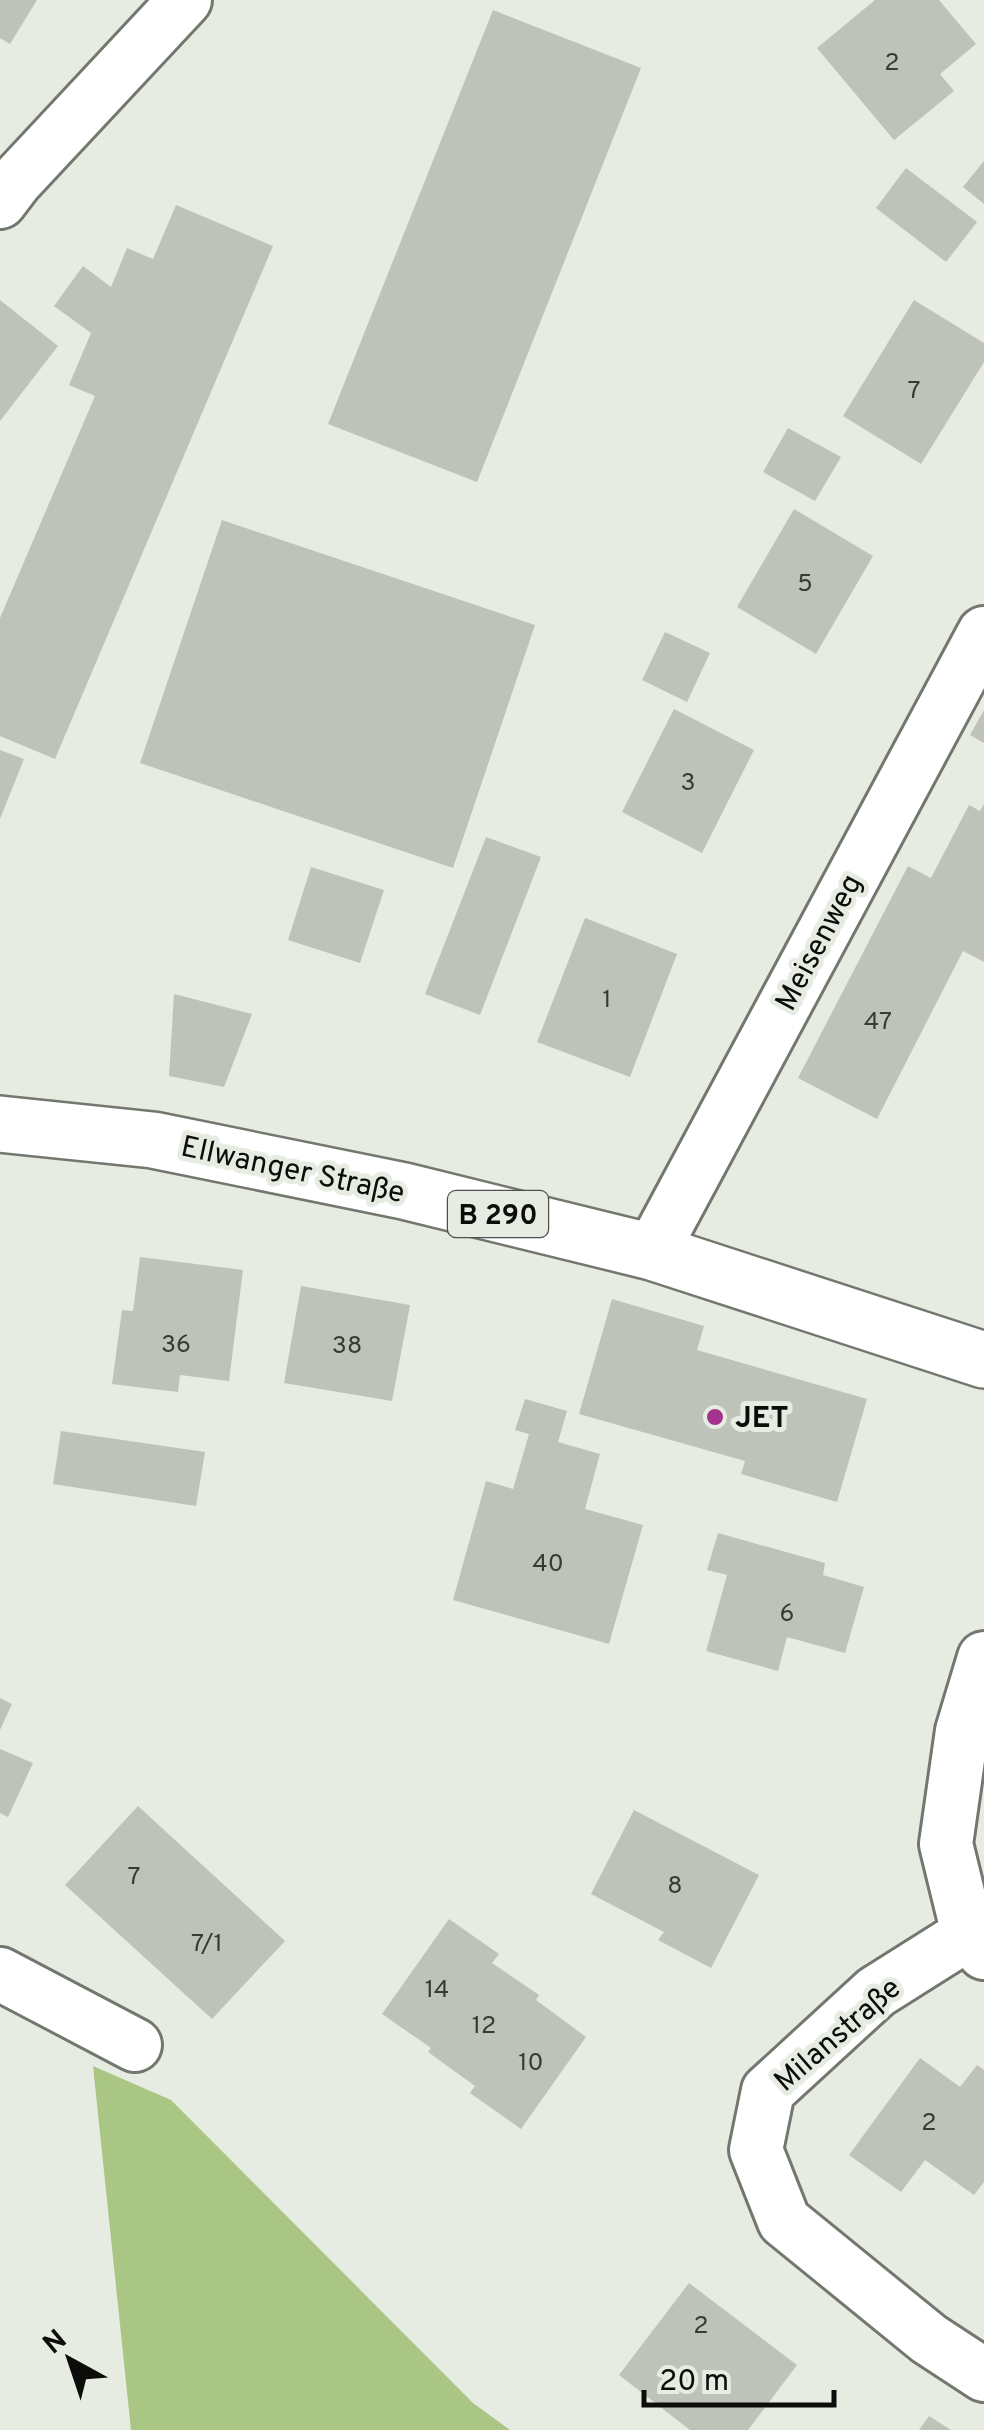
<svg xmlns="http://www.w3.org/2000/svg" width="984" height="2430" font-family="Overpass,sans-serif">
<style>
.green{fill:#aac684}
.building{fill:#bec3b9}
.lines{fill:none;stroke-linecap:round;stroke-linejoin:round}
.street-casing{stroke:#73776e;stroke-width:58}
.primary-casing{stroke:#73776e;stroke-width:60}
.street{stroke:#fff;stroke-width:52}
.primary{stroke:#fff;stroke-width:55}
.poi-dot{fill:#a5328d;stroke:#e7ece2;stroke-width:4}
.labels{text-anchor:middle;stroke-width:10;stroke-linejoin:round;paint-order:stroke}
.number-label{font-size:25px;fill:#383a36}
.shield{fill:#e7ece2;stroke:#4e504b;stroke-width:2.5}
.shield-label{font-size:28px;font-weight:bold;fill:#0c0d0a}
.street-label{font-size:30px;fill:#0c0d0a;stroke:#e7ece2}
.poi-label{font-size:30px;font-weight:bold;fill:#0c0d0a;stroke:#e7ece2;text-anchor:start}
</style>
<rect width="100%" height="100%" fill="#e7ece2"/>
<path class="green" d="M93,2066L171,2100L473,2403L510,2430H131Z"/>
<g class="building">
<path d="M0,0H37L10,44L0,38Z"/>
<path d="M875,0H939L976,44L940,74L954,91L894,140L817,48Z"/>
<path d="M493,10L641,68L477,482L328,424Z"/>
<path d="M984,161V204L963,187Z"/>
<path d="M906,168L977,222L946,262L876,208Z"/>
<path d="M176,205L273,246L55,759L0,736V618L95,396L69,385L91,333L54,306L83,266L111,287L127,248L153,259Z"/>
<path d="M0,300L58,346L0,421Z"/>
<path d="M914,300L984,343V362L921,464L843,416Z"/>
<path d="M788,428L841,457L815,501L763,472Z"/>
<path d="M794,509L873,556L816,654L737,607Z"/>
<path d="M222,520L535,625L453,868L140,763Z"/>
<path d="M665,632L710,653L687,702L642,680Z"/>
<path d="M674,709L754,750L702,853L622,812Z"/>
<path d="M984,710V743L970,735Z"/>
<path d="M0,750L24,759L0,819Z"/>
<path d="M984,804V962L963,951L877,1119L798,1078L908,866L931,878L969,805L980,811Z"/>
<path d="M486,837L541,857L480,1015L425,994Z"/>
<path d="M311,867L384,890L360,963L288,940Z"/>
<path d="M585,918L677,954L630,1077L537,1042Z"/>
<path d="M174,994L252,1014L224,1087L169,1076Z"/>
<path d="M140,1257L243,1270L229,1381L180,1375L178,1392L112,1384L122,1310L133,1311Z"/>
<path d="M301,1286L410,1305L392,1401L284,1383Z"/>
<path d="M612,1299L704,1326L697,1350L867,1399L837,1502L741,1474L745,1461L579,1414Z"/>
<path d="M525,1399L567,1411L558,1442L600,1454L585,1509L643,1525L609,1644L453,1600L486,1481L513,1489L529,1434L515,1430Z"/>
<path d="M61,1431L205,1452L196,1506L53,1484Z"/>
<path d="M718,1533L825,1563L823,1575L864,1587L845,1653L787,1637L778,1671L706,1651L727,1575L707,1570Z"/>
<path d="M0,1698L12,1704L0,1730Z"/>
<path d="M0,1749L33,1763L8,1817L0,1813Z"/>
<path d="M138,1806L285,1941L212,2019L65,1885Z"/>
<path d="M634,1810L759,1875L711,1968L658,1940L664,1932L591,1894Z"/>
<path d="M449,1919L499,1954L492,1963L539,1995L536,2000L586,2037L521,2129L470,2093L475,2086L428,2052L431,2048L382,2014Z"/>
<path d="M920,2058L960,2087L977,2065L984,2070V2182L974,2195L925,2160L901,2192L849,2155Z"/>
<path d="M689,2283L797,2365L748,2430H690L619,2375Z"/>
<path d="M929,2416L951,2430H919Z"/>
</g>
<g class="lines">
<g class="street-casing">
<g id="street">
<path d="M0,202L16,181L185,0"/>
<path d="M652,1252L984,633"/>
<path d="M984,1658L962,1731L946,1844L968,1934L984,1953"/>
<path d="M968,1934L876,1992L768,2091L756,2150L784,2221L929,2339L984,2375"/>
<path d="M0,1974L135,2045"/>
</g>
</g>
<g class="primary-casing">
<path id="primary" d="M0,1124L153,1140L404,1191L652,1252L984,1360"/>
</g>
<use href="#street" class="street"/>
<use href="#primary" class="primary"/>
</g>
<circle class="poi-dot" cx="715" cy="1417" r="10"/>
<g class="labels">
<g class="number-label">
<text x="892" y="70">2</text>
<text x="914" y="398">7</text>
<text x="805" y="591">5</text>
<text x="688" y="790">3</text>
<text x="607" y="1007">1</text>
<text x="878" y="1029">47</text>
<text x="176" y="1352">36</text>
<text x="347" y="1353">38</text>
<text x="548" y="1571">40</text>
<text x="787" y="1621">6</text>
<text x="134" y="1884">7</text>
<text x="675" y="1893">8</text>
<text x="207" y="1951">7/1</text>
<text x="437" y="1997">14</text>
<text x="484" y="2033">12</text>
<text x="531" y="2070">10</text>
<text x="929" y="2130">2</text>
<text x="701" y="2333">2</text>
</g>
<rect class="shield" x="448" y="1191" width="100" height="46" rx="8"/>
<g class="shield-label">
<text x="498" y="1224">B 290</text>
</g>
<g class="street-label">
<text transform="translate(818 942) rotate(-62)" y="10">Meisenweg</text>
<text transform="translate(293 1169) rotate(12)" y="10">Ellwanger Straße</text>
<text transform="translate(837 2034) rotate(-41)" y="10">Milanstraße</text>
</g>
<g class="poi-label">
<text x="735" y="1427">JET</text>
</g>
</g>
<g transform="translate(70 2360) rotate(320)" stroke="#e7ece2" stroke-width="8" paint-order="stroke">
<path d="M0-8L18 38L0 25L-18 38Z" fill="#0c0d0a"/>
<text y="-15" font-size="28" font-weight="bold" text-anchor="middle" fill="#0c0d0a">N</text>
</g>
<path d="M644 2390v15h190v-15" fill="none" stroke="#0c0d0a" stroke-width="5"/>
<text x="659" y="2390" font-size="30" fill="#0c0d0a" stroke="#e7ece2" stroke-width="8" paint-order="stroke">20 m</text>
</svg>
